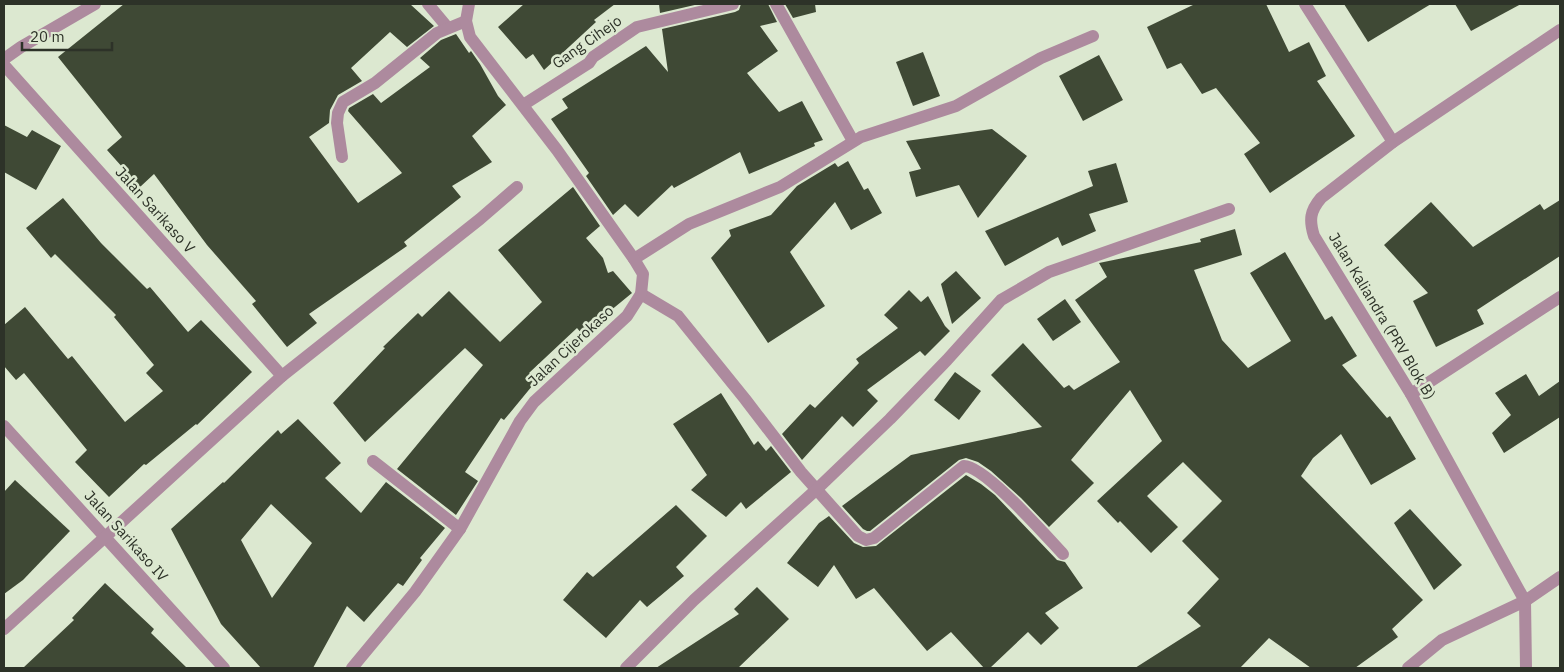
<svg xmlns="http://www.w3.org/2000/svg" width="1564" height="672" font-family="'IBM Plex Sans',sans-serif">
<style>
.building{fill:#3f4935;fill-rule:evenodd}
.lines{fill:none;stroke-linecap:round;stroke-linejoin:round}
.minor{stroke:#ad8a9e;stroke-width:12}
.labels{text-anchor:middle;stroke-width:5;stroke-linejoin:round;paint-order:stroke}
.street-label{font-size:15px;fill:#2d3228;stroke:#dce8d0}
</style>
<rect width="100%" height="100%" fill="#dce8d0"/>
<g class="building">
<path d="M124,4H410L434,26L407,47L390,32L351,68L362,81L338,95L330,110L329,123L309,137L358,203L402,173L348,111L349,108L373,94L381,103L430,67L420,58L441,40L456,34L469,53L471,51L480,64L498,96L506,105L472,136L492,162L452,186L461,197L404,242L407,246L309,314L317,323L287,347L252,304L256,301L207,245L154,174L140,187L107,150L122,137L58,57Z"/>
<path d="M524,4H615L594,20L596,22L544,70L533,54L526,59L498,27Z"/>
<path d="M659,4H699L660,13Z"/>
<path d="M741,4H768L777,22L760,26L778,51L747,73L779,112L802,101L823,140L814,143L815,146L749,174L740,152L674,188L672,185L638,217L625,204L613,215L586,176L589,173L551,119L568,108L562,99L646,46L668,72L662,29L735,12L739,10Z"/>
<path d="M785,4H815L816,12L793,18Z"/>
<path d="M1195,4H1266L1289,52L1309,42L1326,76L1317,81L1355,136L1270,193L1244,154L1260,143L1216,88L1202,94L1181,63L1167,69L1147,27Z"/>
<path d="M1344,4H1431L1368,42Z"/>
<path d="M1455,4H1521L1471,31Z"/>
<path d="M923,52L940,96L913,106L896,62Z"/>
<path d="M1099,55L1123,100L1083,121L1059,76Z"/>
<path d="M4,125L27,137L32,130L61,146L36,190L4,172Z"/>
<path d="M992,129L1027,156L978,218L959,185L916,197L909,172L921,169L906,141Z"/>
<path d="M848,161L864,190L868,188L882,213L851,230L835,202L790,252L825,306L768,343L711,258L731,236L729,230L771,215L797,186L835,163L838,167Z"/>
<path d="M1116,163L1128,202L1089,214L1096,231L1062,246L1058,237L1005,266L985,231L1093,186L1088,171Z"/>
<path d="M573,187L600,226L586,238L603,258L608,273L613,271L632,293L582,334L577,328L529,373L537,380L504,420L501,418L465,472L478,481L456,515L397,469L483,365L465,348L365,442L333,403L385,348L383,347L418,313L422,317L449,291L500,342L542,302L498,250Z"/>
<path d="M63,198L101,243L147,289L150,287L188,332L201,320L252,372L197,425L196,424L146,465L144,464L109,497L75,462L87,450L24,373L16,380L4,366V325L25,307L68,359L72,356L125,422L163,391L146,373L154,365L114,317L116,315L55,254L51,258L26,228Z"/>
<path d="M1560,200V256L1477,310L1484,324L1436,347L1413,301L1428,293L1384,245L1431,202L1473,247L1540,204L1544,210Z"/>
<path d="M1235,229L1242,255L1194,270L1222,340L1248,368L1291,341L1250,273L1285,252L1325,320L1332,316L1357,356L1342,365L1387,418L1390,416L1416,459L1371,485L1341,434L1313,458L1301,476L1423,600L1392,629L1398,637L1355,668H1311L1269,638L1240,668H1135L1201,626L1187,613L1219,579L1182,541L1222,501L1183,462L1147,496L1178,527L1151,553L1120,521L1118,523L1097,501L1162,441L1130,390L1071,460L1094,483L1049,527L1021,498L991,471L978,462L966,458L959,460L870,531H867L863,529L842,506L911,455L1042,427L991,375L1023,343L1064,388L1069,385L1074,390L1120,362L1075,300L1107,277L1099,263L1201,242L1200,239Z"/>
<path d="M956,271L981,298L952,324L941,284Z"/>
<path d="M909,290L921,302L928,296L945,326L950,331L925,356L920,351L867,390L878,401L853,427L842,416L802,460L782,434L810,404L815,408L859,363L856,359L898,328L884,315Z"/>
<path d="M1065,299L1081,322L1053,341L1037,319Z"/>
<path d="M955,372L981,391L959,420L934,400Z"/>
<path d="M1526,374L1539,396L1560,381V417L1504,453L1492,433L1511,415L1495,393Z"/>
<path d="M721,393L754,445L758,441L766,451L771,446L791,472L746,509L741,502L726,517L691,490L707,475L673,424Z"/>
<path d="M298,419L341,463L325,478L361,513L386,482L445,528L420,558L422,560L403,586L398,583L364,622L347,606L313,668H261L221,624L171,529L223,482L224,483L278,430L281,434ZM271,504L312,543L272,598L241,540Z"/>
<path d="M966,475L981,484L995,495L1057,560L1065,562L1083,588L1045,613L1059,628L1041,645L1028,632L990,668H984L951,632L927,651L874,588L856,599L834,565L818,587L787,563L819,523L829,516L854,543L863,547L876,546Z"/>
<path d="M15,480L70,531L23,580L4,594V492Z"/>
<path d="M676,505L707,536L676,567L684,576L647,607L640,600L606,638L563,600L587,572L593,577Z"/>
<path d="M1410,509L1462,565L1434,590L1394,523Z"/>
<path d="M105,583L154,629L151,633L187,668H23L74,620L72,618Z"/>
<path d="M757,587L789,619L738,668H656L739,614L734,609Z"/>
</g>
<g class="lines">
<g class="minor">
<path d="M428,4L448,28"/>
<path d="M776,4L853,141"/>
<path d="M1305,4L1393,142"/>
<path d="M4,59L21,47L95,4"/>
<path d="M4,65L282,376"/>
<path d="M523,105L589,63L593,57L637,27L733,4"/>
<path d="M342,157L337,123L338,113L343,102L375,83L437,33L466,21"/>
<path d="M634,259L689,224L780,187L861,137L956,106L1041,58L1093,36"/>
<path d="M641,294L678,316L745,399L801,472L858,536L866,540L874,538L964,466C985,466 1047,537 1063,554"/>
<path d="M1411,394L1560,297"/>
<path d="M4,426L224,668"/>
<path d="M373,461L460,529"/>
<path d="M4,629L282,376L480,219L517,187"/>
<path d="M352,668L415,592L460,529L520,421L534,402L627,316L641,294L643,274L634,259L557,150L470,37L466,21L469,4"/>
<path d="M626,668L694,600L817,489L890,419L947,360L1001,300L1049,272L1229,209"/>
<path d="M1408,668L1442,640L1525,601L1560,577"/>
<path d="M1526,668L1525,601L1411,394L1314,236C1309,220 1310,211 1321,198L1393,142L1560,30"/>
</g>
</g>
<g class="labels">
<g class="street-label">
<text transform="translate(587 42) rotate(-35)" y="5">Gang Cihejo</text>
<text transform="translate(155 210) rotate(48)" y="5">Jalan Sarikaso V</text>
<text transform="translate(1382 316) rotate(59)" y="5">Jalan Kaliandra (PRV Blok B)</text>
<text transform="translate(571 346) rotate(-43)" y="5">Jalan Cijerokaso</text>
<text transform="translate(126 536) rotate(48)" y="5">Jalan Sarikaso IV</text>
</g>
</g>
<rect width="1564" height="672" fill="none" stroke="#2d3228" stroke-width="10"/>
<path d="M22 42v8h90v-8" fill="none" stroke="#2d3228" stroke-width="2.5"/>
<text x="30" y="42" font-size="15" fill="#2d3228" stroke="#dce8d0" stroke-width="4" paint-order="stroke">20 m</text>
</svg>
